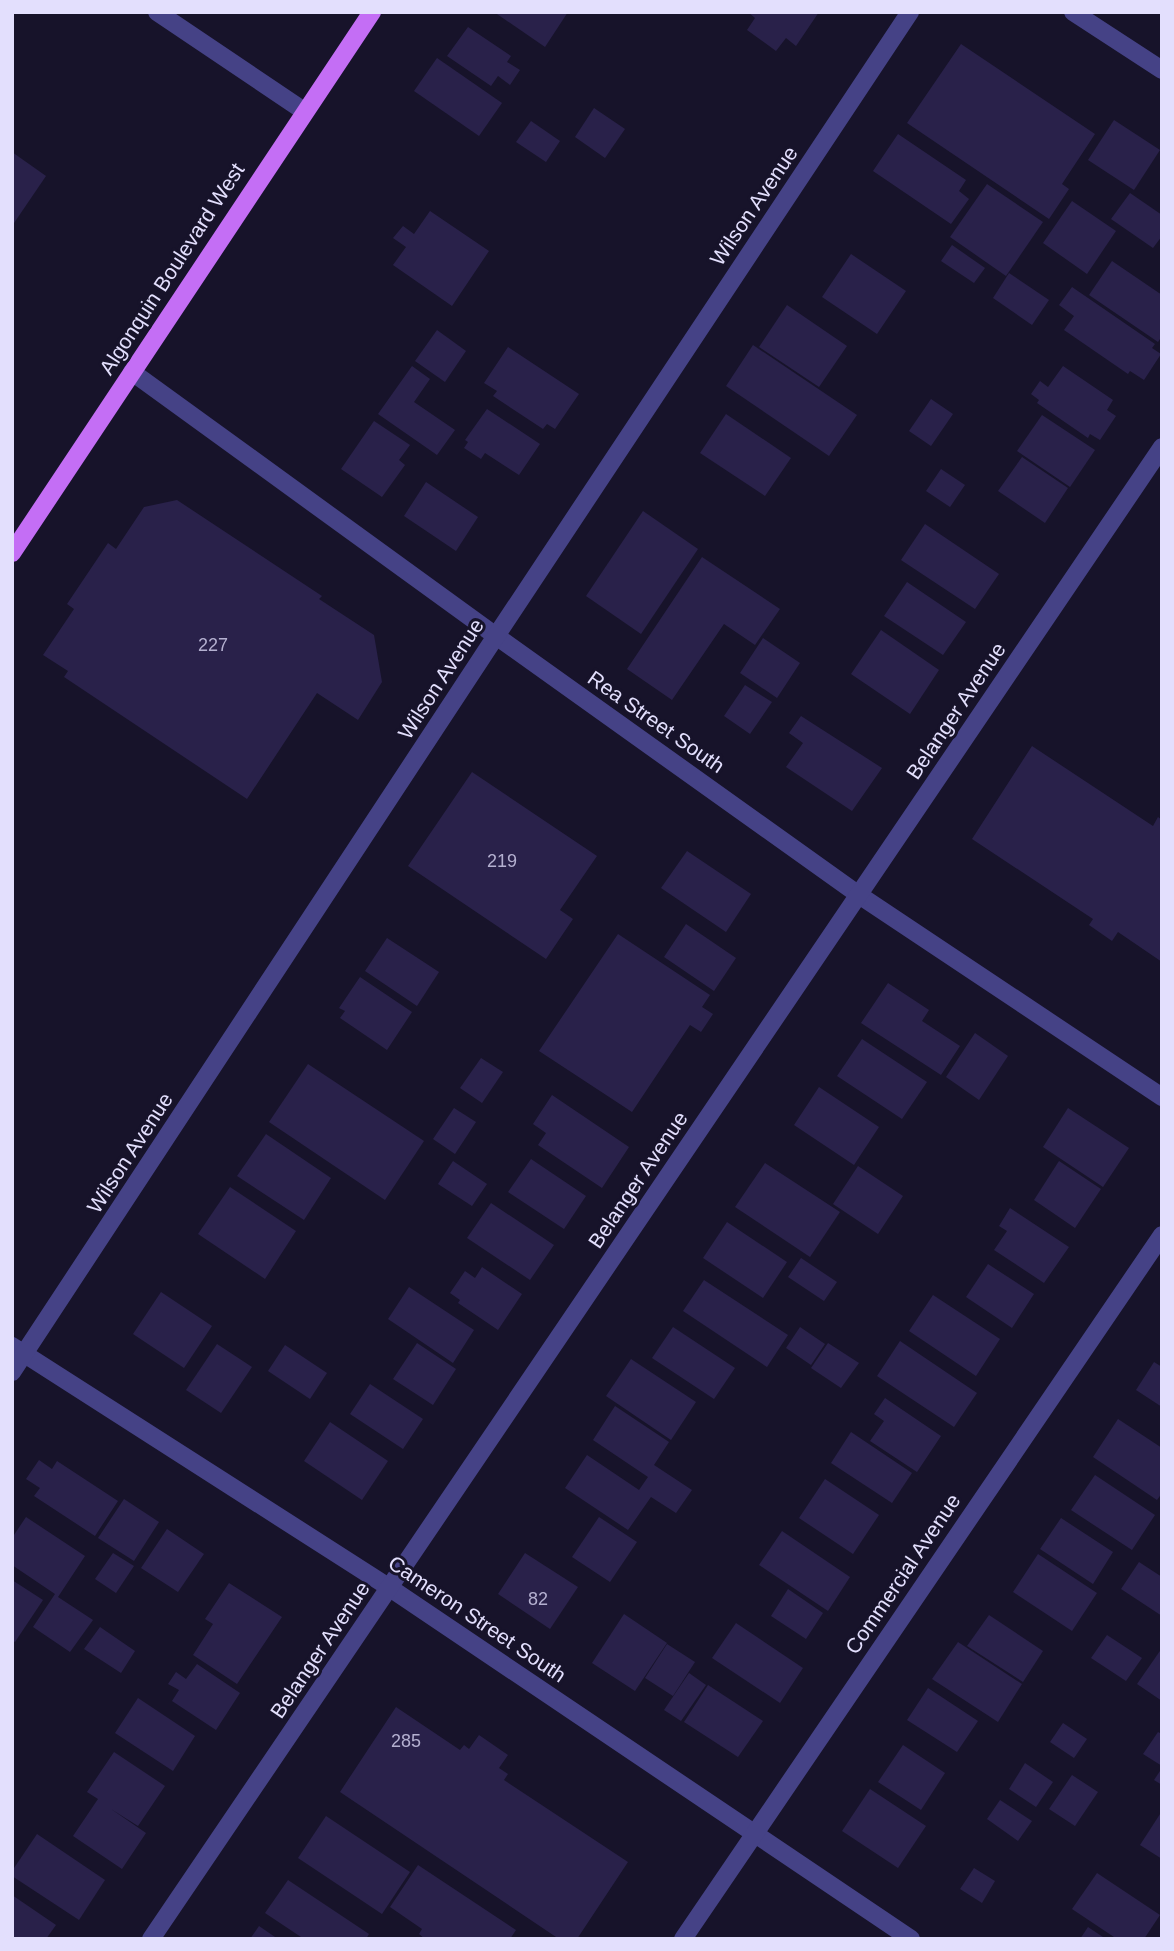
<svg xmlns="http://www.w3.org/2000/svg" width="1174" height="1951" font-family="Arial,sans-serif">
<style>
.building{fill:#29214a}
.lines{fill:none;stroke-linecap:round;stroke-linejoin:round}
.minor{stroke:#454286;stroke-width:18}
.major{stroke:#c46ef5;stroke-width:18}
.labels{text-anchor:middle;stroke-width:6;stroke-linejoin:round;paint-order:stroke}
.number-label{font-size:18px;fill:#b4b0d0}
.street-label{font-size:21px;fill:#e3dffd;stroke:#17132a}
</style>
<rect width="100%" height="100%" fill="#17132a"/>
<g class="building">
<path d="M494,12H568L545,47Z"/>
<path d="M748,12H819L796,46L786,38L776,51L747,30L755,18Z"/>
<path d="M468,27L511,56L507,62L520,70L510,85L498,76L491,86L447,56Z"/>
<path d="M961,44L1095,134L1062,184L1069,189L1049,219L907,123Z"/>
<path d="M437,58L502,103L479,136L414,91Z"/>
<path d="M594,108L625,129L605,158L575,137Z"/>
<path d="M1114,120L1160,150L1134,190L1088,160Z"/>
<path d="M531,121L560,141L546,162L516,142Z"/>
<path d="M898,134L966,180L959,191L969,199L951,224L873,171Z"/>
<path d="M12,152L46,176L12,226Z"/>
<path d="M987,184L1043,222L1006,276L950,237Z"/>
<path d="M1130,193L1162,215V236L1153,248L1111,219Z"/>
<path d="M1072,201L1116,231L1087,274L1043,243Z"/>
<path d="M430,211L489,251L452,306L393,265L406,247L393,238L403,226L414,234Z"/>
<path d="M952,245L985,268L974,283L941,261Z"/>
<path d="M851,254L906,291L877,334L822,297Z"/>
<path d="M1112,261L1162,295V336L1158,342L1089,295Z"/>
<path d="M1009,273L1049,300L1032,325L993,298Z"/>
<path d="M1072,287L1155,344L1152,348L1161,354L1144,380L1130,371L1128,374L1064,330L1074,316L1059,305Z"/>
<path d="M787,305L847,346L819,387L759,347Z"/>
<path d="M437,330L466,351L445,382L415,361Z"/>
<path d="M753,345L857,415L829,456L726,386Z"/>
<path d="M508,347L579,394L555,429L547,424L543,429L493,396L497,391L484,383Z"/>
<path d="M412,366L430,379L414,402L455,430L437,455L378,414Z"/>
<path d="M1063,366L1113,400L1107,410L1116,416L1100,440L1090,434L1088,438L1037,403L1039,400L1031,394L1040,381L1048,387Z"/>
<path d="M931,399L953,414L931,446L909,431Z"/>
<path d="M487,409L540,444L519,475L485,453L481,459L464,448L468,442L465,440Z"/>
<path d="M726,414L791,458L765,496L700,453Z"/>
<path d="M1042,415L1095,450L1070,487L1017,451Z"/>
<path d="M374,421L410,445L399,460L405,465L382,497L341,469Z"/>
<path d="M1022,457L1068,488L1045,523L998,491Z"/>
<path d="M941,469L965,485L950,507L926,491Z"/>
<path d="M426,482L478,517L456,551L404,516Z"/>
<path d="M177,500L322,596L319,599L374,635L382,682L358,720L317,693L247,799L64,677L68,671L43,655L74,609L67,604L108,543L116,549L144,507Z"/>
<path d="M643,511L698,549L641,634L586,596Z"/>
<path d="M925,524L999,574L975,609L901,560Z"/>
<path d="M702,557L780,609L755,645L724,624L672,700L627,669Z"/>
<path d="M907,582L966,622L943,655L884,616Z"/>
<path d="M881,630L939,670L910,714L851,674Z"/>
<path d="M763,638L800,663L777,698L740,673Z"/>
<path d="M745,685L772,702L750,734L724,716Z"/>
<path d="M801,716L882,768L852,811L786,767L803,743L789,733Z"/>
<path d="M1032,746L1153,826L1158,817L1162,820V962L1118,932L1112,941L1089,925L1093,919L972,839Z"/>
<path d="M472,772L597,856L560,910L573,919L546,959L408,866Z"/>
<path d="M687,851L751,894L726,932L661,888Z"/>
<path d="M686,924L736,958L714,991L664,957Z"/>
<path d="M618,934L710,995L702,1007L713,1014L701,1032L690,1025L632,1112L539,1051Z"/>
<path d="M387,938L439,972L417,1006L365,971Z"/>
<path d="M360,977L412,1012L387,1050L340,1018L345,1011L339,1008Z"/>
<path d="M888,983L929,1010L922,1021L960,1046L941,1075L861,1023Z"/>
<path d="M975,1033L1008,1056L979,1100L946,1077Z"/>
<path d="M862,1039L927,1082L902,1119L837,1076Z"/>
<path d="M481,1058L503,1072L482,1103L460,1088Z"/>
<path d="M308,1064L424,1141L385,1200L269,1122Z"/>
<path d="M819,1087L879,1127L854,1165L794,1125Z"/>
<path d="M552,1095L629,1147L602,1188L538,1145L546,1133L533,1124Z"/>
<path d="M454,1108L476,1122L455,1154L433,1139Z"/>
<path d="M1068,1108L1129,1148L1103,1187L1043,1147Z"/>
<path d="M266,1134L331,1178L304,1220L237,1176Z"/>
<path d="M531,1159L586,1196L564,1229L508,1192Z"/>
<path d="M453,1161L487,1184L472,1206L438,1184Z"/>
<path d="M1059,1161L1101,1189L1075,1228L1034,1200Z"/>
<path d="M765,1163L840,1212L810,1257L735,1207Z"/>
<path d="M858,1166L903,1196L878,1234L833,1204Z"/>
<path d="M230,1187L296,1231L265,1279L198,1234Z"/>
<path d="M491,1203L554,1245L530,1280L467,1238Z"/>
<path d="M1010,1208L1069,1247L1044,1283L994,1250L1007,1231L999,1226Z"/>
<path d="M727,1222L787,1262L763,1298L703,1258Z"/>
<path d="M801,1258L837,1282L824,1301L788,1277Z"/>
<path d="M988,1264L1034,1294L1012,1328L966,1297Z"/>
<path d="M482,1267L522,1294L498,1330L458,1303L460,1300L450,1293L465,1271L475,1278Z"/>
<path d="M704,1280L788,1335L767,1367L683,1311Z"/>
<path d="M409,1287L474,1330L453,1363L388,1319Z"/>
<path d="M161,1292L212,1326L184,1368L133,1334Z"/>
<path d="M933,1295L1000,1339L976,1376L909,1331Z"/>
<path d="M673,1327L735,1368L714,1399L652,1358Z"/>
<path d="M800,1327L825,1344L811,1365L786,1348Z"/>
<path d="M900,1341L977,1393L954,1427L877,1376Z"/>
<path d="M417,1343L456,1369L433,1405L393,1379Z"/>
<path d="M828,1343L859,1363L841,1388L811,1368Z"/>
<path d="M217,1344L252,1367L221,1413L186,1390Z"/>
<path d="M285,1345L327,1373L310,1399L268,1371Z"/>
<path d="M631,1359L696,1402L671,1440L606,1396Z"/>
<path d="M1154,1362L1162,1367V1407L1136,1390Z"/>
<path d="M370,1384L423,1419L403,1449L350,1414Z"/>
<path d="M885,1398L941,1436L917,1472L870,1441L884,1421L874,1414Z"/>
<path d="M615,1406L669,1442L654,1465L692,1490L676,1513L651,1497L628,1530L565,1488L587,1455L639,1490L648,1477L593,1440Z"/>
<path d="M1118,1419L1162,1448V1493L1157,1500L1093,1457Z"/>
<path d="M330,1422L388,1461L362,1500L304,1461Z"/>
<path d="M851,1432L912,1473L892,1503L831,1463Z"/>
<path d="M39,1460L52,1469L57,1461L118,1501L95,1536L34,1496L40,1488L26,1479Z"/>
<path d="M1095,1475L1155,1515L1132,1550L1071,1510Z"/>
<path d="M825,1479L879,1515L853,1554L799,1518Z"/>
<path d="M124,1499L159,1522L134,1561L98,1538Z"/>
<path d="M26,1517L85,1556L58,1597L93,1620L70,1652L33,1627L55,1594L12,1565V1538Z"/>
<path d="M599,1517L637,1542L610,1582L572,1557Z"/>
<path d="M1061,1518L1113,1552L1093,1584L1040,1549Z"/>
<path d="M167,1529L204,1554L178,1592L141,1568Z"/>
<path d="M782,1531L850,1577L828,1611L759,1565Z"/>
<path d="M113,1553L134,1566L116,1593L95,1579Z"/>
<path d="M525,1553L578,1587L550,1629L498,1594Z"/>
<path d="M1038,1554L1097,1593L1072,1631L1013,1592Z"/>
<path d="M1139,1562L1162,1577V1616L1121,1589Z"/>
<path d="M12,1580L43,1600L15,1642L12,1640Z"/>
<path d="M229,1583L282,1617L237,1684L193,1655L213,1624L205,1619Z"/>
<path d="M788,1589L823,1613L806,1639L771,1616Z"/>
<path d="M624,1614L667,1643L635,1691L592,1663Z"/>
<path d="M989,1615L1043,1651L1023,1682L967,1646Z"/>
<path d="M736,1623L803,1668L780,1703L712,1658Z"/>
<path d="M100,1627L135,1651L121,1673L84,1649Z"/>
<path d="M1107,1635L1142,1658L1126,1681L1091,1658Z"/>
<path d="M958,1642L1022,1684L998,1722L932,1679Z"/>
<path d="M667,1644L695,1662L673,1696L645,1678Z"/>
<path d="M1162,1648V1701L1137,1684Z"/>
<path d="M197,1664L240,1693L216,1730L172,1701L179,1690L168,1684L176,1672L186,1679Z"/>
<path d="M689,1673L706,1685L681,1721L664,1710Z"/>
<path d="M708,1685L763,1721L738,1757L684,1722Z"/>
<path d="M928,1688L978,1721L957,1752L907,1720Z"/>
<path d="M138,1698L195,1736L173,1771L115,1733Z"/>
<path d="M396,1707L460,1750L464,1745L469,1749L479,1735L508,1755L499,1768L508,1774L504,1780L628,1862L577,1939H559L340,1792Z"/>
<path d="M1063,1723L1087,1739L1074,1758L1050,1742Z"/>
<path d="M1158,1732L1162,1734V1766L1143,1754Z"/>
<path d="M903,1745L945,1773L921,1810L878,1782Z"/>
<path d="M114,1752L165,1786L138,1826L111,1809L146,1833L122,1869L73,1836L98,1799L87,1792Z"/>
<path d="M1025,1763L1053,1782L1036,1807L1009,1789Z"/>
<path d="M1162,1768V1785L1154,1780Z"/>
<path d="M1072,1775L1098,1792L1075,1826L1049,1809Z"/>
<path d="M870,1789L926,1826L898,1868L842,1831Z"/>
<path d="M1000,1800L1032,1821L1018,1841L987,1819Z"/>
<path d="M1162,1811V1859L1140,1845Z"/>
<path d="M326,1816L410,1872L382,1914L298,1858Z"/>
<path d="M37,1834L105,1880L79,1920L12,1876V1871Z"/>
<path d="M418,1865L516,1930L510,1939H425L419,1934L422,1929L390,1907Z"/>
<path d="M974,1868L995,1881L982,1903L960,1889Z"/>
<path d="M1097,1873L1160,1915L1144,1939H1117L1072,1909Z"/>
<path d="M288,1880L369,1934L366,1939H304L265,1913Z"/>
<path d="M12,1895L56,1925L46,1939H12Z"/>
<path d="M259,1926L278,1939H250Z"/>
<path d="M1088,1927L1106,1939H1080Z"/>
</g>
<g class="lines">
<g class="minor">
<path d="M157,12L304,111"/>
<path d="M1073,12L1162,70"/>
<path d="M132,372L496,636L859,895L1162,1097"/>
<path d="M12,1346L390,1588L911,1939"/>
<path d="M12,1372L496,636L910,12"/>
<path d="M151,1939L1162,447"/>
<path d="M683,1939L1162,1235"/>
</g>
<path class="major" d="M12,553L372,12"/>
</g>
<g class="labels">
<g class="number-label">
<text x="213" y="651">227</text>
<text x="502" y="867">219</text>
<text x="538" y="1605">82</text>
<text x="406" y="1747">285</text>
</g>
<g class="street-label">
<text transform="translate(754 206) rotate(-56)" y="7">Wilson Avenue</text>
<text transform="translate(172 269) rotate(-57)" y="7">Algonquin Boulevard West</text>
<text transform="translate(441 679) rotate(-57)" y="7">Wilson Avenue</text>
<text transform="translate(956 711) rotate(-56)" y="7">Belanger Avenue</text>
<text transform="translate(656 722) rotate(35)" y="7">Rea Street South</text>
<text transform="translate(130 1153) rotate(-57)" y="7">Wilson Avenue</text>
<text transform="translate(638 1180) rotate(-56)" y="7">Belanger Avenue</text>
<text transform="translate(903 1574) rotate(-56)" y="7">Commercial Avenue</text>
<text transform="translate(477 1619) rotate(34)" y="7">Cameron Street South</text>
<text transform="translate(320 1650) rotate(-56)" y="7">Belanger Avenue</text>
</g>
</g>
<rect width="1174" height="1951" fill="none" stroke="#e3dffd" stroke-width="28"/>
</svg>
